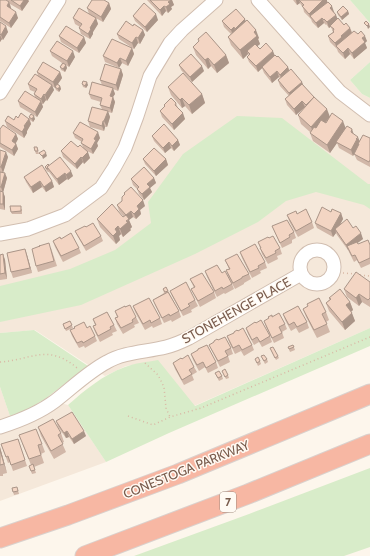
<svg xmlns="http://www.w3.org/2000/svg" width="370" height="556" font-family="Cabin,sans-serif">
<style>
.residential{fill:#f5e8da}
.green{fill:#d8ecc9}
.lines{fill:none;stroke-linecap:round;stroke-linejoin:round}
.minor-casing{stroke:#d1beb0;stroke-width:15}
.highway-casing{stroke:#dad1cd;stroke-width:21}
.path{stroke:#d9b8a5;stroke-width:1.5;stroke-dasharray:1 3;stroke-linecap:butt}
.minor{stroke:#fff;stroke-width:13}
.highway{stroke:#f7b7a3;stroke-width:19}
.wall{fill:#d1b7a8}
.shaded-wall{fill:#aa9588}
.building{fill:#f3d5c3;stroke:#aa9588}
.labels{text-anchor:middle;stroke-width:3;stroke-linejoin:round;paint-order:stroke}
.shield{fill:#fffaf3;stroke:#a28b7f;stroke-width:1}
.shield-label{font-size:12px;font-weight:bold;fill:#7a5c4d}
.street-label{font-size:13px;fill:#7a5c4d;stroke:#fffaf3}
</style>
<rect width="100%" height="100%" fill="#fdf6ec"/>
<g class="residential">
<path d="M0,0H350L370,23V62L350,80L362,94L370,98V328L194,406L158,361L126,366L105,376L35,330L0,333Z"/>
<path d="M0,387L10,416L25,411L45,399L68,405L106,462L0,501Z"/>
</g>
<g class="green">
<path d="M350,0H370V23Z"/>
<path d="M370,62V98L362,94L350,80Z"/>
<path d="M237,116L282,118L368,184H370V209L364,205L316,192L286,201L258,222L195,254L81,305L0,322V286L70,269L115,250L151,223L148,202L183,154Z"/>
<path d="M370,328V346L169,433L106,462L68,405C85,390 103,375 125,367C135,363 147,362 158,360L195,406Z"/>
<path d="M34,330L88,366L45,399L25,411L10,416L0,387V333Z"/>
<path d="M370,468V547L344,556H134L249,514Z"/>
</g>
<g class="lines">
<g class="minor-casing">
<g id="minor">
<path d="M258,0L340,92L370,115"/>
<path d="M0,93L59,0"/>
<path d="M0,234L28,229L65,215L101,188L114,168L125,148L137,116L150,76L170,43L182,30L216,0"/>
<circle cx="317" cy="267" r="17"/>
<path d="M0,427C19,421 39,413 55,401C72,388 88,372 107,362C124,352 146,352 166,347C174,345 181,342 189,338L301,274"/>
</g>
</g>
<g class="highway-casing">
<g id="highway">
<path d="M0,538L68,515L178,474L370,394"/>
<path d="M85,556L248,494L370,444"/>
</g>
</g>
<g class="path">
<path d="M343,273L356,274"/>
<path d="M360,275L370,276"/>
<path d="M0,362C31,360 48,343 77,368"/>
<path d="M145,363L158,375L164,387L166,408L170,417"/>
<path d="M128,416L153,425L170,417L201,408L370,337"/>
</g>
<use href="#minor" class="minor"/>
<use href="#highway" class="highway"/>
</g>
<g class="wall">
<path d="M0,0H28L29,1L22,11L10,4L11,8V9L18,18L11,28L0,21Z"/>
<path d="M147,0H172L174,5L171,7L172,9L168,13L166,11L162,16Z"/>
<path d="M293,0H327V2L336,15L337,19L344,25L350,28L352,32L358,34L367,41L365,43L367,48L354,59L350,54L345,59L338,52L337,49L330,42L328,36L333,32L331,27L329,28L326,24V25L324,23L318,28L312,22L311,19L304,12L303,7L301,5L300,3L297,5Z"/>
<path d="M109,3L111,9L103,22L92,16L96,18L98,24L93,32V34L90,39L81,34L79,28L80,27L75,24L73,18L89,14L87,8Z"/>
<path d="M348,11L349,14L342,20L338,15L337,12Z"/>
<path d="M133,16L158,20L147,32L135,21Z"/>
<path d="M222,21H246L259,38L258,39L260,44L257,46L260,49L275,56L288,67L289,70L302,82L303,85L330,117L346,128L354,135L359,141L370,138V167L357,160L354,154L359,145L353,156L339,148L337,143L330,153L313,141L310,133V132L301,124L298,115L305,107L296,115L287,105L285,99L289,96L280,86L278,80L280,78L279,77L272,83L264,73L262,68L258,72L249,62L247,57L249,55L248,54L243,59L231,45L228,37L231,34L224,27Z"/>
<path d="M0,22L8,32L3,40L2,39L0,42Z"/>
<path d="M133,26L143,30L145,35L140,44L138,43L134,49L119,39L117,34Z"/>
<path d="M59,36L84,37L86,43L79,53L61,42Z"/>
<path d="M198,39L226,55L229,63L217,73L211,66L208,69L196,55L193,47L199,42Z"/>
<path d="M120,44L132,48L134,54L128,66L122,63L119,68L105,62L103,56Z"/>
<path d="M50,51L75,57L69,67L66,65L67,68L65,72L61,70L60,67L62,63L52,56Z"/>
<path d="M179,65L204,71L192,82L181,70Z"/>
<path d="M121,69L123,75L118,91L113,89L115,94L113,97L115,102L112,113L108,112L110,117L107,127H105L104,131L90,127L88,121L102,109L100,105L101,102L91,99L89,94L102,85L100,80Z"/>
<path d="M37,72H60L62,78L58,84L60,86L61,89L59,92L56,90L55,88L52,86L54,90L47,101L46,100L43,104H42L43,107L37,117L20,107L18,101L35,97L34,94L35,92L30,90L28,84L38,76Z"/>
<path d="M82,84L88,85L86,88L83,87Z"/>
<path d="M168,87L202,94L205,103L192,114L185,106L182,108L171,95Z"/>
<path d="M176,103L178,108L185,119L174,130L162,117L160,111L165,107L164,105Z"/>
<path d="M29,117L35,119L33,122L30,120L31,124L27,131V133L24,138L7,127L5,121L14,120L18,118L29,119Z"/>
<path d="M0,129L16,134L18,139L16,143L18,149L14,156L0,147Z"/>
<path d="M73,133L100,138L97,143L98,146L93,154L85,150L90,158L84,164L83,162L77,169L63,157L61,151L78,147H83L81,143L82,142L75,138Z"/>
<path d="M152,136L178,140L180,145L174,151L171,148L165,153L154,141Z"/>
<path d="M37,147L39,154H36L35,151Z"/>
<path d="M0,150L8,157L3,172L7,178L3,192L5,197V210L0,209Z"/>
<path d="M143,159H166L168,165L156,176L145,164Z"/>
<path d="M49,165L73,176L68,180L67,179L59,185L49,172H48L46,170L45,167Z"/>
<path d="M24,177L52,181L54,187L46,192L42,187L33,193L26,182Z"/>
<path d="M154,178L156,183L150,188L152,192L144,200L139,194L137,189L133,185L131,179Z"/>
<path d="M124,193L145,206L140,210L141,214L136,219L133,217L129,220L132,227L130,229L131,230L123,237L121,234L119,236L120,240L116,244L100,227L97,219L123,217H124L119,211L117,205L122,201L125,195Z"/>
<path d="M22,209V214H12L11,212Z"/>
<path d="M331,212L341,213L343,219L340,225L353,228L363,239L357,243L358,244L370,245V264L361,268L357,260L354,262L348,250L337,235L336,233L333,237L317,228L315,223Z"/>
<path d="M297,214L312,222L314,228L298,237L289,221L287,215Z"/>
<path d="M272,226L294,232L296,238L292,240V243L282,248Z"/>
<path d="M86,227L101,236L103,241L86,251L78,237L75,231Z"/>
<path d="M269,238L280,248L282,254L277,256L278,259L268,264L262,254L258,242Z"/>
<path d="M61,239L79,248L81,253L63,262L55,247L53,241Z"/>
<path d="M40,246L51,248L57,266L38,272L36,266Z"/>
<path d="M25,249L27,255L32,273L13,278L11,272Z"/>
<path d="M240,252L265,262L267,268L260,271L261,273L252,278L242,258Z"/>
<path d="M3,254L5,260L7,279L0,280V255Z"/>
<path d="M225,260L249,274L251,279L244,283V284L235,289L228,276L226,270L229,269Z"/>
<path d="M205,271L222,273L232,284L234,289L225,294L224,293L217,297L207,277Z"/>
<path d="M190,279L214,292L216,298L200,307L191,289L194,288Z"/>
<path d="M370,282V307L362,302L359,306L347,297L344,289Z"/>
<path d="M166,287L179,311L181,317L172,322L171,320L164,323L155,305L153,300L164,293L163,289Z"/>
<path d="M170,291L195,300L198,306L191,310L192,312L183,316L172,296Z"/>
<path d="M329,298L350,302L353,310L351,312L355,321L345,330L329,311L326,303L330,299Z"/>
<path d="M307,304L326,312L329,320L326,322L330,332L317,338L306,317L303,309L308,306Z"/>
<path d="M133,306L160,318L162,324L153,328L152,326L145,330L135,312Z"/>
<path d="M115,311L136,317L139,323L134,325L135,327L123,334L117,324L115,318L117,317Z"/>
<path d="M283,314L307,322L309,328L299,333L296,328L291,331L285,320Z"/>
<path d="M272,317L285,324L287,329L282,332L284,338L274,343L266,327L264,321Z"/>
<path d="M93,319L114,325L117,331L112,333L113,335L100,342L95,332L93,326L95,325Z"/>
<path d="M70,321L73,328L66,331L63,324Z"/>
<path d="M256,323L270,336L272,342L262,347L259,342L254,345L248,334L246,328Z"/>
<path d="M87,328L95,336L97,341L85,348L84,346L79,348L72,336L70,330Z"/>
<path d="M227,336L252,345L254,350L244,356L241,351L235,354L229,342Z"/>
<path d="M218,340L231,348L233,354L228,356L230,362L220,367L209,345Z"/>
<path d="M293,345L295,350L290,352L288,347Z"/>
<path d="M270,348L278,356L279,358L276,360Z"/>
<path d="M191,354L216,362L218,368L208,373L205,367L199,371L193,360Z"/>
<path d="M261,356L267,359L268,362L265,364Z"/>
<path d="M182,359L194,367L197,372L192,375L194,380L184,385L175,369L173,363Z"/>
<path d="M255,359L260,361L261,364L258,366Z"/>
<path d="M222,371L228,375L229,378L226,379Z"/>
<path d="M215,373L222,376L223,379L219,381Z"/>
<path d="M56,421L86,436L74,444L69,437L66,438L58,427Z"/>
<path d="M38,427L61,433L64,442L62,443L66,452L54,459L41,436Z"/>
<path d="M18,439L27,466L13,471L10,462L8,463L1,444Z"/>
<path d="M22,443L42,444L45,452L41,454L44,463L34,467L36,473L32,474L29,466L31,465Z"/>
<path d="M0,447L7,473L3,474V476H0Z"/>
<path d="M12,488L18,490L19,494L14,495Z"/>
</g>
<g class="shaded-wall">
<path d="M24,0H28L29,1L22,11L20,6Z"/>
<path d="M171,0H172L174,5L171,7L172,9L168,13L166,7L168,2Z"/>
<path d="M296,0H299L300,3L297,5Z"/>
<path d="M323,0H327V1L328,4L310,16L311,19L309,14Z"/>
<path d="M9,2L11,8L9,12L7,6Z"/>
<path d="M109,3L111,9L103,22L101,17Z"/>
<path d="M164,6L166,11L162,16L160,10Z"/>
<path d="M332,6L334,12L332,14L330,8Z"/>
<path d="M348,11L349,14L342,20L341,17Z"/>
<path d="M16,12L18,18L11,28L9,23Z"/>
<path d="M156,14L158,20L147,32L145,27Z"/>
<path d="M336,15L338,20L329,28L327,22Z"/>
<path d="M96,18L98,24L93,32V34L90,39L88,34L90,28Z"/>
<path d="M322,18L324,23L318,28L316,23Z"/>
<path d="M245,19L247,25L237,34L235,29Z"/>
<path d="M369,24L370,27L368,29L367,26Z"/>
<path d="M6,26L8,32L3,40L1,35Z"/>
<path d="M234,27L236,33L233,36L231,30Z"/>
<path d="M350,28L352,34L336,46L337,49L335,43L341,36Z"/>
<path d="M143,30L145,35L140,44L138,38Z"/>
<path d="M256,30L259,38L258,39L260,44L249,53L247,51L248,54L243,59L240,50L254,32Z"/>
<path d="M0,35L2,39L0,42Z"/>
<path d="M365,36L367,41L365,43L367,48L354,59L352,53L362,38Z"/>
<path d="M84,37L86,43L79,53L77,48Z"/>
<path d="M136,37L138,43L134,49L132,43Z"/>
<path d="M132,48L134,54L128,66L126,61Z"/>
<path d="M348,48L350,54L345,59L343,53Z"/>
<path d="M73,51L75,57L69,67L67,61Z"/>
<path d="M273,51L275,56L258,72L256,66Z"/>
<path d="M226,55L229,63L217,73L214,65Z"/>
<path d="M120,58L122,63L119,68L117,63Z"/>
<path d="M208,58L211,66L208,69L205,60Z"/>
<path d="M66,65L67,68L65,72L63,69Z"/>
<path d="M202,66L204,71L192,82L190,77Z"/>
<path d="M288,67L290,73L282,80L280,75Z"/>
<path d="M121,69L123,75L118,91L116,85Z"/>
<path d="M277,71L279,77L272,83L270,77Z"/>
<path d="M60,72L62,78L55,88L53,82Z"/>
<path d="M87,82L88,85L86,88L85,86Z"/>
<path d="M302,82L304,87L291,98L289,93Z"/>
<path d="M52,85L54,90L47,101L45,95Z"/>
<path d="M60,86L61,89L59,92L58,89Z"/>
<path d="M113,88L115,94L113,97L115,102L112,113L110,108V96Z"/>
<path d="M44,94L46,100L43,104L41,99Z"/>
<path d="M202,94L205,103L192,114L189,105Z"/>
<path d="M182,98L185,106L182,108L180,100Z"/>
<path d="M41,101L43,107L37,117L35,112Z"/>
<path d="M302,101L305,107L296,115L294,109Z"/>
<path d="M327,109L330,117L314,135L311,127Z"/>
<path d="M108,111L110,117L107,127L104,121Z"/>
<path d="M183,113L185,119L174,130L172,124Z"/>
<path d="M34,116L35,119L33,122L32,119Z"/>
<path d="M29,119L31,124L27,131V133L24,138L22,132L24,126Z"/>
<path d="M103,121L105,127L104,131L102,126Z"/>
<path d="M343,121L346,129L336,142L337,143L330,153L327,145Z"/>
<path d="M352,129L354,135L351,132Z"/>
<path d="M98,132L100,138L97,143L98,146L93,154L91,149L94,139Z"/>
<path d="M16,134L18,139L14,146L12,141Z"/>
<path d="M358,137L360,142L358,144L359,145L353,156L351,150Z"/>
<path d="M178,140L180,145L174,151L172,146Z"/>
<path d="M169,142L171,148L165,153L163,148Z"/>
<path d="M16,144L18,149L14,156L12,150Z"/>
<path d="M6,152L8,157L3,173L1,167Z"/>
<path d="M88,152L90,158L84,164L82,158Z"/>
<path d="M46,153L47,156L43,159L42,156Z"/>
<path d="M81,157L83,162L77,169L75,164Z"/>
<path d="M166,159L168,165L156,176L154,171Z"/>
<path d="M71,171L73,176L68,180L66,175Z"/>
<path d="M5,173L7,178L3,193L1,187Z"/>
<path d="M65,173L67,179L59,185L57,179Z"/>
<path d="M154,178L156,183L150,188L152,192L144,200L142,194L147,184Z"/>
<path d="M40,181L42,187L33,193L31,187Z"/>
<path d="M52,181L54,187L46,192L44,187Z"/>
<path d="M3,192L5,197V210L3,204Z"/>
<path d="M143,200L145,206L140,210L141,214L136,219L134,214L137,206Z"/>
<path d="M131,211L133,217L129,220L132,227L130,229L131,230L123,237L120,229L128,220L126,215Z"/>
<path d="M341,213L343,219L336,232L335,229L336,233L333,237L331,231Z"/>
<path d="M118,226L121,234L119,236L120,240L116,244L113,236L115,229Z"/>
<path d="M361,233L363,239L348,250L346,245Z"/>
<path d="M25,249L27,255L32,273L30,268Z"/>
<path d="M3,254L5,260L7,279L5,273Z"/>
<path d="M359,294L362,302L359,306L356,298Z"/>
<path d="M350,302L353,310L349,313L346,305Z"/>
<path d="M352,313L355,321L345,330L342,322Z"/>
<path d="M67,431L69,437L66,438L64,433Z"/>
<path d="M84,431L86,436L74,444L72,439Z"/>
<path d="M0,447L7,473L4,464L0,450Z"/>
</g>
<g class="building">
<path d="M0,0H6L9,2L7,6L16,12L9,23L0,17Z"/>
<path d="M11,0H24L20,6Z"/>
<path d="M92,0H104L109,3L101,17L87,8Z"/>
<path d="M150,0H171L168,2L170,4L166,7L164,6L160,10Z"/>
<path d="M299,0H323L309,14L302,6L304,5Z"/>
<path d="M328,2L332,6L330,8L336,15L327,22L324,19V20L322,18L316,23L310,16Z"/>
<path d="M144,3L156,14L145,27L133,16Z"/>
<path d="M343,6L348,11L341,17L337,12Z"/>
<path d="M79,8L96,18L90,28L91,29L88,34L79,28L82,24L73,18Z"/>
<path d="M236,9L245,19L235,29L234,27L231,30L222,21Z"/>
<path d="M338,18L344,25L346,23L350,28L341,36L342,37L335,43L328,36L334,32L333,31L334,29L330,26Z"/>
<path d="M247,20L256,30L254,32L257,36L240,50L228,37Z"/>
<path d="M126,21L133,26L134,24L143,30L138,38L136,37L132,43L117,34Z"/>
<path d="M366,21L369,24L367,26L364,23Z"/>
<path d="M0,22L6,26L1,35L0,34Z"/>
<path d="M66,26L84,37L77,48L59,36Z"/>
<path d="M354,31L358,34L361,31L365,36L362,38L365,42L352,53L348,48L343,53L336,46Z"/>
<path d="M206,32L226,55L214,65L208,58L205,60L193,47L199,41L198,39Z"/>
<path d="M112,39L132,48L126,61L120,58L117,63L103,56Z"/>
<path d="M57,41L73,51L67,61L50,51Z"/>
<path d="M266,43L273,51L256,66L247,57L250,54L247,51L255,44L260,49Z"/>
<path d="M191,54L202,66L190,77L179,65Z"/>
<path d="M275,55L277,57L278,56L288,67L280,75L277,71L270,77L262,67Z"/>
<path d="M43,62L60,72L53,82L37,72Z"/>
<path d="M63,63L66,65L63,69L60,67Z"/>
<path d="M105,64L121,69L116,85L100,80Z"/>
<path d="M291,69L302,82L289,93L278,80Z"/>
<path d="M183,73L202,94L189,105L182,98L180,100L168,87Z"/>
<path d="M35,74L52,85L45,95L44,94L41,99L34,94L37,89L28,84Z"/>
<path d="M83,81L87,82L85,86L82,84Z"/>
<path d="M92,82L113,88L110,96L113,97L110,108L100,105L102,98L89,94Z"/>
<path d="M57,84L60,86L58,89L55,87Z"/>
<path d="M302,84L314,97L306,105L302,101L294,109L285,99Z"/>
<path d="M25,91L41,101L35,112L18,101Z"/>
<path d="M314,97L327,109L311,127L298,115Z"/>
<path d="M171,98L176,103L175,105L183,113L172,124L160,111L165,106L164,105Z"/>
<path d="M92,107L108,111L104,121H103L102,126L88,121Z"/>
<path d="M21,113L29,119L24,126L25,127L22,132L5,121L8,116L14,120L16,116L18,118Z"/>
<path d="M332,113L343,121L327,145L310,133L314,127L316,128L321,120L326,123Z"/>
<path d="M31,114L34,116L32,119L29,117Z"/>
<path d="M80,122L98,132L94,139L96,140L91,149L81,143L83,139L73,133Z"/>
<path d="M164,124L178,140L172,146L169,142L163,148L152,136Z"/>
<path d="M3,125L16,134L12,141L16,144L12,150L0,143V129Z"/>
<path d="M347,126L352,129L351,132L358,137L356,139H357L351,150L336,142Z"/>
<path d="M363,135L370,138V160L369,162L354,154L359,144H358Z"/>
<path d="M71,141L78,147L80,145L88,152L82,158L81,157L75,164L61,151Z"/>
<path d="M34,147H37L38,151H35Z"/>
<path d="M154,148L166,159L154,171L143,159Z"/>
<path d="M0,150L6,152L1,167H0Z"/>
<path d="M44,150L46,153L42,156L39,153Z"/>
<path d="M60,157L71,171L66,175L65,173L57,179L47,167Z"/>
<path d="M48,164L49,165L47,167L48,169H47L45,167Z"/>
<path d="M42,165L52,181L44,187L40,181L31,187L24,177Z"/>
<path d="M144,167L154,178L147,184L150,187L142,194L137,189L139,187L131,179Z"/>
<path d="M0,172L5,173L1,187H0Z"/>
<path d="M131,187L143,200L137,206L139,209L134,214L131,211L126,215L117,205L122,201V197L125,194L124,193Z"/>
<path d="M0,191L3,192V204H0Z"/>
<path d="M112,204L123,217L126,215L129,219L126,221L128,222L120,229L118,226L115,229L117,232L113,236L97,219Z"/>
<path d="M10,206H21V211L11,212Z"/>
<path d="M322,207L331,212L332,209L341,213L331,231L315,223Z"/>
<path d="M306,209L312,222L296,231L287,215L296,211L297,214Z"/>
<path d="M347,219L353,228L356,226L361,233L346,245L335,229Z"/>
<path d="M287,220L294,232L289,235L290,237L280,243L272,226Z"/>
<path d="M93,223L101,236L84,246L75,231L85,226L86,227Z"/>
<path d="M71,233L79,248L61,256L53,241L60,237L61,239Z"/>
<path d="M273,236L280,248L275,251L276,253L266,258L260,248H261L258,242L268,237L269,238Z"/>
<path d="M368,240L370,245V258L359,263L355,255L352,256L347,246L357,242L358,244Z"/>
<path d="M49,243L54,261L36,266L32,249L40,246H39Z"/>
<path d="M255,244L265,262L258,266L259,268L250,272L240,252Z"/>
<path d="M25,249L30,268L11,272L7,253Z"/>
<path d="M3,254L5,273L0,274V255Z"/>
<path d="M237,254L249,274L242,277V278L233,283L226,270L230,269L225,260Z"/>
<path d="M217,265L222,273L225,271L232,284L223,289L222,287L215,291L205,271Z"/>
<path d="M356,272L370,282V298L368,300L359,294L356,298L344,289Z"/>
<path d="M202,273L214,292L198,301L191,289L195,287L190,279Z"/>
<path d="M186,282L195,300L188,304L190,306L181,311L170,291Z"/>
<path d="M166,287L168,291L165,292L163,289Z"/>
<path d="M340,289L350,302L346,305L352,313L342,322L326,303L331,299L329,298Z"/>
<path d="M168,292L179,311L170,316L169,314L162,318L153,300Z"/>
<path d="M149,298L160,318L151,323L150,320L143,324L133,306Z"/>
<path d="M319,298L326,312L322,314L327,324L314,330L303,309L308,306L307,304Z"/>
<path d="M130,305L136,317L132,320L133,322L121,328L115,318L118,317L115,311L125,306V307Z"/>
<path d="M298,306L307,322L297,327L294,322L289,325L283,314Z"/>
<path d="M107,312L114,325L110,327L111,329L98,336L93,326L96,325L93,319Z"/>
<path d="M279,313L285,324L279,327L282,333L272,338L264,321L269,318L268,317L272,315V317Z"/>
<path d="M261,320L270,336L260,342L257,337L252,340L246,328L255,322L256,323Z"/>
<path d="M70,321L72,325L65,329L63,324Z"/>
<path d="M84,322L87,328L90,326L95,336L83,343L82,341L77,343L70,330L75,328L74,327Z"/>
<path d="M243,328L252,345L242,350L239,345L233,348L227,336L234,333V332L237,330L238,331Z"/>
<path d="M225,337L231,348L225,351L228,356L218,361L209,345L214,342V341L217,339L218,340Z"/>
<path d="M207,345L216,362L206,368L203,362L197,365L191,354L198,350V349Z"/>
<path d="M293,345L294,347L289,349L288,347Z"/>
<path d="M273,347L278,356L275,358L270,348Z"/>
<path d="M188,355L194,367L189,370L192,374L182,380L173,363L181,358L182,359Z"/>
<path d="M264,355L267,359L264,361L261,356Z"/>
<path d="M258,357L260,361L257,363L255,359Z"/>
<path d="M225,369L228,375L225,377L222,371Z"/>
<path d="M219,371L222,376L218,378L215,373Z"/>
<path d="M72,412L84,431L72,439L67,431L64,433L56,421Z"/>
<path d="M53,419L61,433L58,435L63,444L51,451L38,427Z"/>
<path d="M36,429L42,444L38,445L41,455L29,459L19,435Z"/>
<path d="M18,439L25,460L11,465L8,456L6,457L1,444Z"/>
<path d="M0,450L4,464L0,465Z"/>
<path d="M33,464L35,470L31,471L29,466Z"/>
<path d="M17,487L18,491L13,492L12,488Z"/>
</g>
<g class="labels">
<rect class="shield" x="220" y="492" width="16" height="20" rx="3"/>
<g class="shield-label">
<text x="228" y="506">7</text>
</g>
<g class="street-label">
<text transform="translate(236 310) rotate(-29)" y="5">STONEHENGE PLACE</text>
<text transform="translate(186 469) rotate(-22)" y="5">CONESTOGA PARKWAY</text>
</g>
</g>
</svg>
